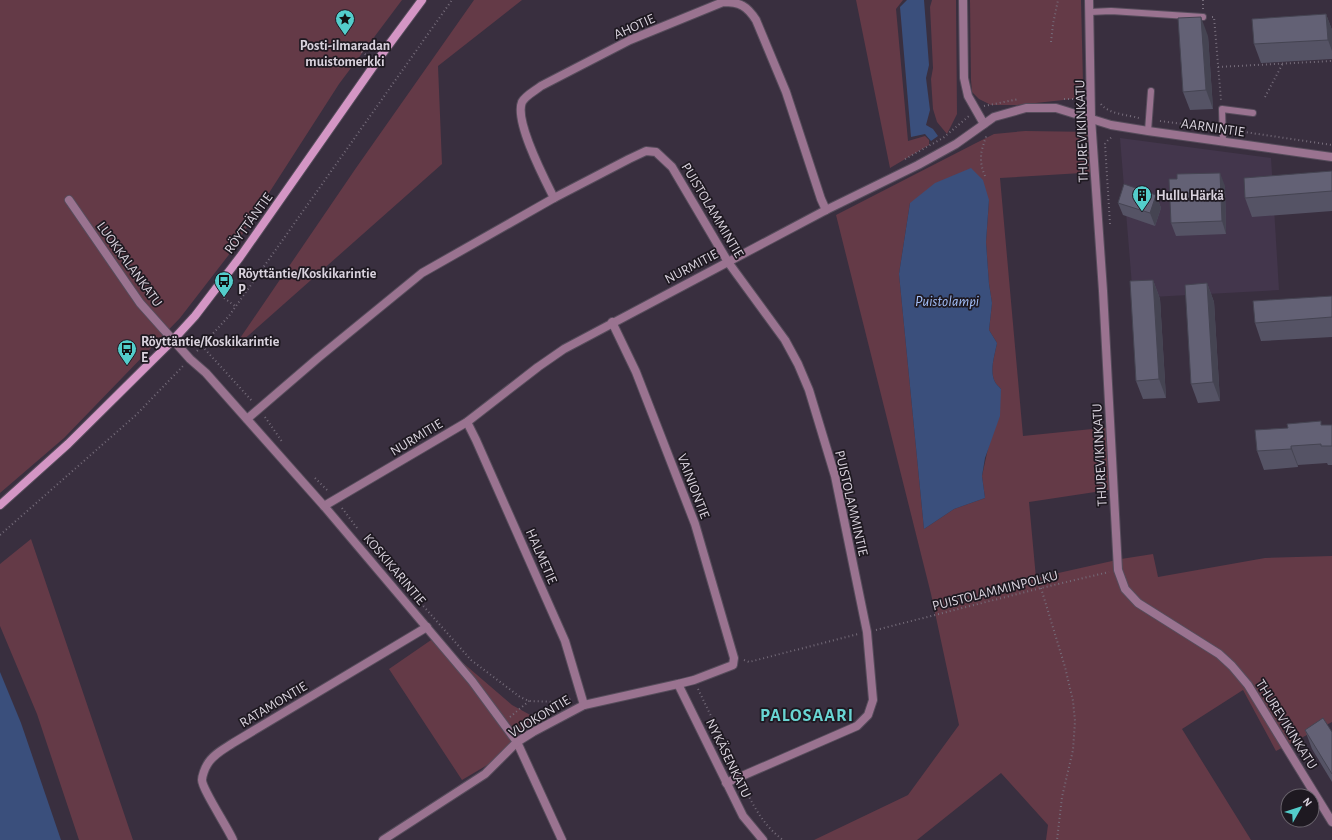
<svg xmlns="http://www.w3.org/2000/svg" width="1332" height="840" font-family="'Alegreya Sans',sans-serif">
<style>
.built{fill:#43364c}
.green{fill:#643a47;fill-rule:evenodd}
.water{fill:#3a4f7c}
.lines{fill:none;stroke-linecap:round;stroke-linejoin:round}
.lane-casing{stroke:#564c5b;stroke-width:8}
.street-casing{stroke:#564c5b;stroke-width:10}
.secondary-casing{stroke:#564c5b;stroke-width:10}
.path{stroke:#756c7a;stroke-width:2;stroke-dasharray:1 3;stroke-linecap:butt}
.lane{stroke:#9a7390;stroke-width:6}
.street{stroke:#9a7390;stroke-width:8}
.secondary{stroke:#d496c5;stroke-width:8}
.wall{fill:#555365}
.shaded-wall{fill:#454452}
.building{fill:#636175;stroke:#454452}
.labels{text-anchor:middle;stroke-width:3.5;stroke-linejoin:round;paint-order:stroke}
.street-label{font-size:14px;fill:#d9d2dd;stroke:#1e1921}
.poi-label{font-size:14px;font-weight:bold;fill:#d9d2dd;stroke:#1e1921;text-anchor:start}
.water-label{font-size:15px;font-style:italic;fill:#a4c0fa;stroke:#1e1921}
.district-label{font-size:18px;font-weight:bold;letter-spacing:1px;fill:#69d5d3;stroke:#1e1921}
</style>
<rect width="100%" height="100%" fill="#392f3f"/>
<path class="built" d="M1120,138L1271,158L1279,290L1133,298Z"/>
<g class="green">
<path d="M0,0H402L339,84L231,252L180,318L64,438L0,493Z"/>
<path d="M474,0H522L438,66L442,164L232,350L356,168Z"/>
<path d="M856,0H903L896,9L908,141L925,136L929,140V145L890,168Z"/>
<path d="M932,0H956L957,114L947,134L937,122L933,109L931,79L933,68L930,7Z"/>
<path d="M970,0H1081L1083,84L1082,98L1017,105H991L979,99L972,92L971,80Z"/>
<path d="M1025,131L1095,132L1098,172L1000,178L1023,436L1112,427L1115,489L1029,502L1036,578L1121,559L1153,554L1158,577L1265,558L1332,556V722L1276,751L1243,690L1182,729L1251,840H1046L1048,825L1001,773L917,840H814L908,795L959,725L931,594L836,215L976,143L994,134ZM989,200L986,242L989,284L992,303L989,330L997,343C995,354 989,371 995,382C996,384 999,387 1001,389L982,476L985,498L954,509L924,529L899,274L910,203Z"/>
<path d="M31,539L133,840H79L37,714L0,626V564Z"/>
<path d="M434,638L512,705L534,717L494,761L462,780L389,669Z"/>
</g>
<g class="water">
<path d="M907,0H924L929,65L926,78L930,110L926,125L933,129L938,136L931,141L925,134L911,137L900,7Z"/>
<path d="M971,168L983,180L989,200L986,242L989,284L992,303L989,330L997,343C995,354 989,371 995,382C996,384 999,387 1001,389L1000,416L985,458L982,476L985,498L954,509L924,529L899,274L910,203L935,183Z"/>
<path d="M0,672L21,723L61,840H0Z"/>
</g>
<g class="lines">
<g class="lane-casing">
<g id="lane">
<path d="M1090,12L1111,11L1203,17"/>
<path d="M1148,131L1151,91"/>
<path d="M1223,142L1222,109L1253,113"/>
</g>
</g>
<g class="street-casing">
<g id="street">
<path d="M963,0L964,78L968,96L984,124"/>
<path d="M1089,0L1091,118L1103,291L1118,570L1125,589L1138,603L1219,654L1232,666L1248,685L1332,822"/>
<path d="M554,198C545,180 514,121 522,102C526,95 535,91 541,86L630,40L723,2C740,2 747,6 756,20L786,92L821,199L826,210"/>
<path d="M69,200L140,303L190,359L206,373L324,506L472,681L517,742L562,840"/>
<path d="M247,419L318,358L422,273L554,198L629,159L646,151L656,152L672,167L728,262L785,340L798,364L809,390L835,476L867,632L873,700L868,715L857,726L726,783"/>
<path d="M467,422L476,440L565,641L584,705"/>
<path d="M324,506L467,422L538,367L564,349L826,210L918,165L956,144L994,117L1026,108H1056L1111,125L1148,131L1332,157"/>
<path d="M678,684L743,816L763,840"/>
<path d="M233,840C228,828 202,789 202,780C202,776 205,768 207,765C212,755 224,749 233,743L427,627"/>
<path d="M383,840L485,774L517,742L533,732L584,705L678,684L694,680L733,665L734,658L695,524L636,372L612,322"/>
</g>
</g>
<g class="secondary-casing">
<path id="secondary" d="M0,505L68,444L173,340L195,316L240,257L382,54L422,0"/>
</g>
<g class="path">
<path d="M1203,0V9"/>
<path d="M1212,17H1214L1221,100"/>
<path d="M1051,42L1053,24L1058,0"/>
<path d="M355,47L369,57"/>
<path d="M1218,67L1332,61"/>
<path d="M1265,97L1283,63"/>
<path d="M1064,99H1081"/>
<path d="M1101,104C1108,114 1128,115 1139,118"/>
<path d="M984,106L1019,99"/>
<path d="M1160,121L1215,128"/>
<path d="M1231,130L1332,145"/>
<path d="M905,159L943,138L969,116"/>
<path d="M985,176C978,159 981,151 987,134"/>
<path d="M1110,224L1105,144L1108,140L1112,137V136"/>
<path d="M224,298L235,306"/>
<path d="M202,346L253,402"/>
<path d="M197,351L229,316L452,0"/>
<path d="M265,417L283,443"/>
<path d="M315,478L329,492"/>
<path d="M342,508L357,528"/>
<path d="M0,535L136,415L183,366"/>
<path d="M1041,588L1065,667L1073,701L1075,721L1073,750L1062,797L1057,840"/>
<path d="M418,600L471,660L520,697L529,701L558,702L573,698"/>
<path d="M876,630L1041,588L1109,572"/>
<path d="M744,660L749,662L858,634"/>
<path d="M698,689L736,768"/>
<path d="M510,717L529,701"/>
<path d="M744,787C754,807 764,826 783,840"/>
</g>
<use href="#lane" class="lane"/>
<use href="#street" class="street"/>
<use href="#secondary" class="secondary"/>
</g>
<g class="wall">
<path d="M1326,14L1332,30V59L1261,63L1254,44Z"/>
<path d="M1208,36L1213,109L1190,110L1183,92Z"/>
<path d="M1332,171V211L1252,217L1245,198Z"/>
<path d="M1225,186L1226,234L1176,236L1171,223Z"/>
<path d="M1156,195L1161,208L1155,226L1123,215L1118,203Z"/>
<path d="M1153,280L1160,299L1166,398L1143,399L1136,381Z"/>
<path d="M1207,283L1214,302L1220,401L1198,403L1191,384Z"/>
<path d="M1332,296V337L1261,341L1255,323Z"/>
<path d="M1323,425H1332V465H1328L1327,463L1298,465V467L1264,470L1257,451Z"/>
<path d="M1305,730L1332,732V782L1312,749Z"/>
</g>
<g class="shaded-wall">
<path d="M1326,14L1332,30V51L1328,40Z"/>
<path d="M1201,17L1208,36L1213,109L1206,90Z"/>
<path d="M1220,173L1225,186L1226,234L1222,221Z"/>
<path d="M1156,195L1161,208L1155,226L1150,213Z"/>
<path d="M1153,280L1160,299L1166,398L1159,379Z"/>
<path d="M1207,283L1214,302L1220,401L1213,382Z"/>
<path d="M1291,446L1298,465V467L1291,449Z"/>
</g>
<g class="building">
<path d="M1326,14L1328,40L1254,44L1252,19Z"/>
<path d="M1201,17L1206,90L1183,92L1178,18Z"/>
<path d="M1332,171V191L1245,198L1244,178Z"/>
<path d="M1220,173L1222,221L1171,223L1169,179H1177V174Z"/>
<path d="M1124,184L1156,195L1150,213L1118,203Z"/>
<path d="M1153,280L1159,379L1136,381L1130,281Z"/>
<path d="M1207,283L1213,382L1191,384L1185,285Z"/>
<path d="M1332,296V317L1255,323L1253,301Z"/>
<path d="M1321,421V425H1332V446H1321V444L1291,446V449L1257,451L1255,430L1288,428L1287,424Z"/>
<path d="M1323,718L1332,732V774L1305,730Z"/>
</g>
<defs>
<g id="sight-pin" transform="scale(1)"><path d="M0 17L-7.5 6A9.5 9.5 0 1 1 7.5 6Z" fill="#53cdcb" stroke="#1e1921"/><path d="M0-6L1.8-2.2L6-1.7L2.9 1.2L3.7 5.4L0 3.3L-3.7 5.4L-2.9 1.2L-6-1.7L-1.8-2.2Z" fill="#111"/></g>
<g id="building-pin" transform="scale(1)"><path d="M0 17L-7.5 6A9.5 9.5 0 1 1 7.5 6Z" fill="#53cdcb" stroke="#1e1921"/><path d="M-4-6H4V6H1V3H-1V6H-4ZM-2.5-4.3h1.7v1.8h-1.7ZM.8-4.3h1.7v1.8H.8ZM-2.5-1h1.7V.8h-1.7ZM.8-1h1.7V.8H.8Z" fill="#111"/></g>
<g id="bus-pin" transform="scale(1)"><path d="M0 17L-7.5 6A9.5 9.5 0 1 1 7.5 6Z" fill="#53cdcb" stroke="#1e1921"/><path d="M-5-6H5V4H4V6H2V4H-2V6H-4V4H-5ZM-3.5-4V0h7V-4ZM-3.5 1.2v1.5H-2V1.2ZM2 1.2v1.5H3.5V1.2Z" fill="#111"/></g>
</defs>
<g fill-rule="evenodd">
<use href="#sight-pin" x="345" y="19"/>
<use href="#building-pin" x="1142" y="195"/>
<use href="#bus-pin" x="224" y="281"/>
<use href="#bus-pin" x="127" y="349"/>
</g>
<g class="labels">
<g class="street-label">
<text transform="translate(634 26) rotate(-24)" y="5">AHOTIE</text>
<text transform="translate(1213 127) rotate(8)" y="5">AARNINTIE</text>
<text transform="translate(1081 131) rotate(-92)" y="5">THUREVIKINKATU</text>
<text transform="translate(713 210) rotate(59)" y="5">PUISTOLAMMINTIE</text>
<text transform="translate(248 223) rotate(-54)" y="5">RÖYTTÄNTIE</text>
<text transform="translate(130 264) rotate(54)" y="5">LUOKKALANKATU</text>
<text transform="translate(691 266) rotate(-28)" y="5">NURMITIE</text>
<text transform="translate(416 437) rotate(-31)" y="5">NURMITIE</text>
<text transform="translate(1099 455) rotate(-93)" y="5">THUREVIKINKATU</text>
<text transform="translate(694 486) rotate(69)" y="5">VAINIONTIE</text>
<text transform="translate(852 503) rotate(77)" y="5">PUISTOLAMMINTIE</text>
<text transform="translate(542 556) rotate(66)" y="5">HALMETIE</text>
<text transform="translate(395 569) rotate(50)" y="5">KOSKIKARINTIE</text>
<text transform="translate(995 590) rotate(-14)" y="5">PUISTOLAMMINPOLKU</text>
<text transform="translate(273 704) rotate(-31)" y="5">RATAMONTIE</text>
<text transform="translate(539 716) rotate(-31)" y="5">VUOKONTIE</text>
<text transform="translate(1287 724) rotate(58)" y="5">THUREVIKINKATU</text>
<text transform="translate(729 758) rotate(64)" y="5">NYKÄSENKATU</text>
</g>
<g class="poi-label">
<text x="345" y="50" text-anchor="middle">Posti-ilmaradan<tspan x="345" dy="16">muistomerkki</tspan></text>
<text x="1156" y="200">Hullu Härkä</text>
<text x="238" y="278">Röyttäntie/Koskikarintie<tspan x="238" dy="16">P</tspan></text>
<text x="141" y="346">Röyttäntie/Koskikarintie<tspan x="141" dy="16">E</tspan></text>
</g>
<g class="water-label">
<text x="947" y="306">Puistolampi</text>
</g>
<g class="district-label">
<text x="807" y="721">PALOSAARI</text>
</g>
</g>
<g transform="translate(1300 808) rotate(51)"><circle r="19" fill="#1e1921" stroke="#69636c"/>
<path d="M0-3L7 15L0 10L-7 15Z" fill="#53cdcb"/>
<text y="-6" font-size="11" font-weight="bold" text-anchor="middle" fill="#d9d2dd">N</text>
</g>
</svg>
